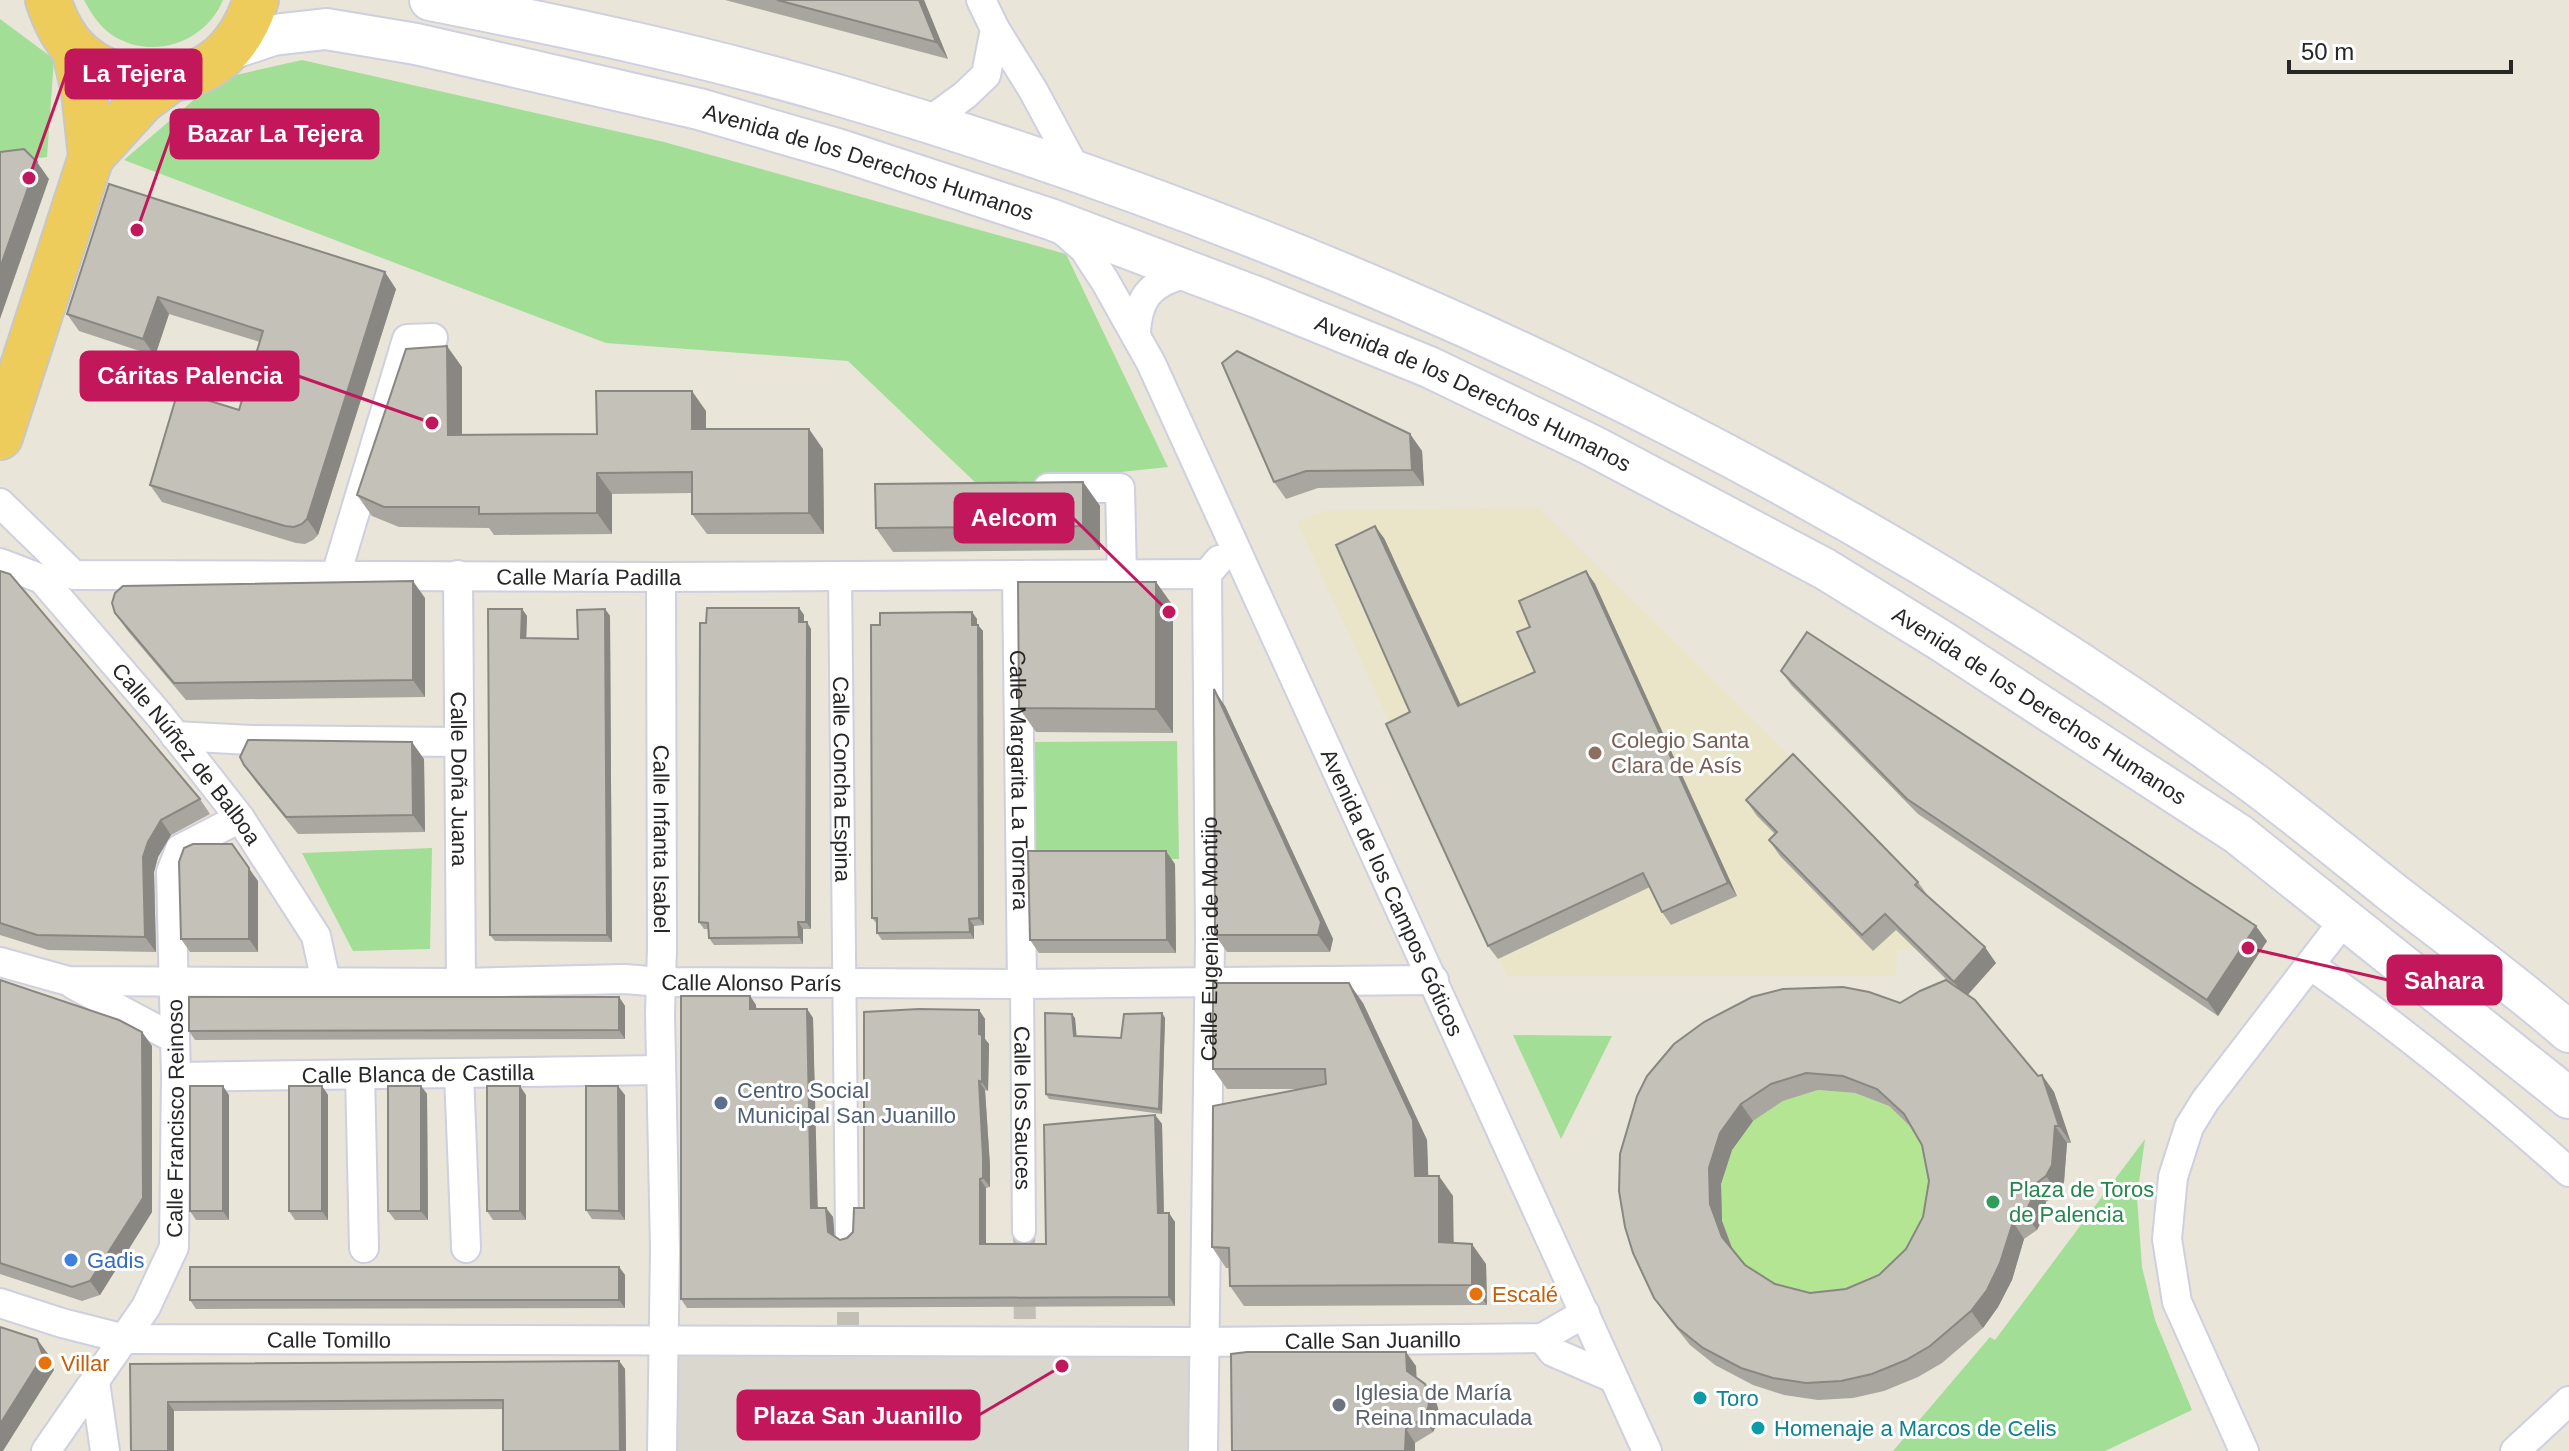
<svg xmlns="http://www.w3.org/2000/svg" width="2569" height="1451" font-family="Arial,sans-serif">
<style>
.education{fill:#eae5c9}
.green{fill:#a3de97}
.pitch{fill:#b4e593}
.plaza{fill:#dad7cf}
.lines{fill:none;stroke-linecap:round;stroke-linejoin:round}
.pedestrian-tunnel{stroke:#c2bfb5;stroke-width:22;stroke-dasharray:22 11;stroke-linecap:butt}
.pedestrian-casing{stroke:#cecfe0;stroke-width:26}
.minor-casing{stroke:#cecfe0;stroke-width:32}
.secondary-casing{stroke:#cecfe0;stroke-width:44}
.trunk-casing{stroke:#c7c7c7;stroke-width:48}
.pedestrian{stroke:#fff;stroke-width:22}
.minor{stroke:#fff;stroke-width:28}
.secondary{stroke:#fff;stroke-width:40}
.trunk{stroke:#eecc5c;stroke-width:44}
.wall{fill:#a9a69f;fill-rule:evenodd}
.shaded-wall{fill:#898782}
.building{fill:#c4c1b9;stroke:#898782;stroke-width:2;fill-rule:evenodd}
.education-dot{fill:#8d6e63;stroke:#fff;stroke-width:3}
.service-dot{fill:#5c6f8a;stroke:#fff;stroke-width:3}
.leisure-dot{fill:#2e9e5b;stroke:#fff;stroke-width:3}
.shop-dot{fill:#3f7fe0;stroke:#fff;stroke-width:3}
.food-dot{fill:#e8710a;stroke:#fff;stroke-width:3}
.culture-dot{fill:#0f9aa8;stroke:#fff;stroke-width:3}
.worship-dot{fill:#6b7280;stroke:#fff;stroke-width:3}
.labels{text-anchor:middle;stroke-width:6;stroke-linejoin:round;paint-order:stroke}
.street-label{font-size:22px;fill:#272727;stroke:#fff}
.education-label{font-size:22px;fill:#785e54;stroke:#fff;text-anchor:start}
.service-label{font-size:22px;fill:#4e5e75;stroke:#fff;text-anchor:start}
.leisure-label{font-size:22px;fill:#27864d;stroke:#fff;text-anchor:start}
.shop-label{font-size:22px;fill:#366cbe;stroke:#fff;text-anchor:start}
.food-label{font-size:22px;fill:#c56008;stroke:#fff;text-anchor:start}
.worship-label{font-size:22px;fill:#5b616d;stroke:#fff;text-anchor:start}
.culture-label{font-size:22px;fill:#0d838f;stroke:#fff;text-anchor:start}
.leader{fill:none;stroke:#c2185b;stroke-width:3}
.callout-dot{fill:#c2185b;stroke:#fff;stroke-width:3}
.callout{fill:#c2185b;stroke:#c2185b;stroke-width:3}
.callout-label{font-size:24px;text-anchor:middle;font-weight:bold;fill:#fff}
</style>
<rect width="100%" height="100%" fill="#e9e5d9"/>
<path class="education" d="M1538,507L1804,770L1917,948L1897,950L1896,976H1507L1297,522L1323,511Z"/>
<g class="green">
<path d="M84,0H223C205,43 152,61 112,35C99,26 91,13 84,0Z"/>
<path d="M0,19L54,59L47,157L0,163Z"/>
<path d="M302,60L664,142L1066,254L1168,467L980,487L848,361L606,343L124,160L218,79Z"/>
<path d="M1177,741L1179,859H1029L1035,742Z"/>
<path d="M432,848L430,949L353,951L302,853Z"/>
<path d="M1513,1035L1612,1036L1561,1139Z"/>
<path d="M2145,1139L2137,1197L2142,1267L2155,1320L2192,1410L2105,1451H1893L1990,1337L1995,1340Z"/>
</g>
<path class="pitch" d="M1818,1090L1855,1093L1889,1106L1916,1131L1934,1162L1935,1234L1858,1306L1756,1282L1734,1254L1722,1221L1721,1185L1732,1150L1753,1121L1783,1101Z"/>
<path class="plaza" d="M662,1341L1203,1342L1202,1451H661Z"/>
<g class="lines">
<g class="pedestrian-tunnel">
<path d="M1024,1231L1025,1342"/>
<path d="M848,1279V1342"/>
</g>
<g class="pedestrian-casing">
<g id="pedestrian">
<path id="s1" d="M840,575L847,1235"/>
<path id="s2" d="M1022,984L1024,1231"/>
</g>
</g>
<g class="minor-casing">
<g id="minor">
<path d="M981,0L995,29L1033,90L1076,170"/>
<path d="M927,123L965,95L986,75L995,29"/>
<path id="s3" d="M1060,228L1084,249L1105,281L1151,363L1647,1451"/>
<path d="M1136,333C1138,293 1154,282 1190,272"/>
<path d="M1048,488H1120L1122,575"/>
<path id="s4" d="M0,503L74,575L661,577L1207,574"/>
<path id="s5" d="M0,563L42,579L160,716L240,818L316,936L326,982"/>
<path d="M336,575L407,339L433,338"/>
<path id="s6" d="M458,575L461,983"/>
<path id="s7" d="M1017,576L1022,984"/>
<path id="s8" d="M661,577L662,948L660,1014L665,1249L662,1451"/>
<path d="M175,736L251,740L459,742"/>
<path id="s9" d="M0,962L68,981L461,983L625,979L661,982L1022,984L1434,980"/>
<path d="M2310,965C2401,1028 2486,1098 2569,1172"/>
<path d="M74,985L175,1039"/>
<path d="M459,1074L466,1248"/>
<path d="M360,1075L364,1248"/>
<path id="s10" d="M176,1077L660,1070"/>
<path id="s11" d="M0,1303L62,1323L125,1339L1203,1342L1542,1338L1585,1313"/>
<path d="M1542,1338L1553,1352L1613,1378"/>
<path d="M95,1382L105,1451"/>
<path id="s12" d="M46,1451L146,1307L174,1247L176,1077L171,872L180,849L240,818"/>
<path id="s13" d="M1203,1451L1210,940L1207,574L1219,560"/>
<path d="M2244,1451L2177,1302L2167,1239L2173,1177L2189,1127L2205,1101L2345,919"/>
<path d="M2515,1451L2569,1401"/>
</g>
</g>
<g class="secondary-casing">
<g id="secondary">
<path d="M430,0C568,27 706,56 841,96C1346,244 1831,475 2256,785C2301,819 2345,855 2389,890C2449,937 2512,982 2569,1032"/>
<path id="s14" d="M228,50L273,35L326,29L416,44L699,109L840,150L1050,219L1259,298L1429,367L1591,445L1825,569L1940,640L2238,834L2569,1098"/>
</g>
</g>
<g class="trunk-casing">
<g id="trunk">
<path d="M48,0C54,18 61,34 74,48C114,90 191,93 230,48C243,33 250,18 256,0"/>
<path d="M91,157L142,101L170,80"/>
<path d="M0,437L91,157L84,91L74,48"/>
</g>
</g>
<use href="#pedestrian" class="pedestrian"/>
<use href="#minor" class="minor"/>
<use href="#secondary" class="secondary"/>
<use href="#trunk" class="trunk"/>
</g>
<g class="wall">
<path d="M725,0H924L948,59Z"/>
<path d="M109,184L396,289L318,535L313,540L305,544L296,543L162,502L150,485L239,410L260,342L169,314L155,356L79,331L67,314Z"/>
<path d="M462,367V434H597L706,411V429L823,449L824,534H707L692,514V493L612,494V534L494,535L489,528L399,527L372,516L357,495Z"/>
<path d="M1410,434L1422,451L1424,486L1318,488L1286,499L1274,482Z"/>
<path d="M1083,482L1100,506V550L893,552L876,528Z"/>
<path d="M1384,538L1461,705L1535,672L1530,627L1586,571L1595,584L1737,896L1671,925L1662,912L1650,887L1498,959L1488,946L1410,712Z"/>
<path d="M0,571L200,799L210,814L171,835L158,857L154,872L156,952L48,950L0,935Z"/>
<path d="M1156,582L1173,606V733L1036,732L1019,708Z"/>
<path d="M425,598V697L186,700L127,630L115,613Z"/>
<path d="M799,608L804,615V622L811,629V929H803V944L714,945L709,938V929H704L699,922L706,623Z"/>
<path d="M522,609L527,616L526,638L578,639L605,609L610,616L612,942L495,941L490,935Z"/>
<path d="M972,612L977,619V625L983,631L984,925L974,926V939L882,940L877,933V924L872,918L880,625Z"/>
<path d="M1781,671L2267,941L2218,1016L1918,814L1792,686Z"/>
<path d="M1225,706L1333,939L1330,952H1227L1215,935Z"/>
<path d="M424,759L425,832L298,834L256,782L244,765Z"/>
<path d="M1746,800L1918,882L1928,896L1996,963L1967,995L2038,1076L2042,1075L2054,1092L2071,1143H2067L2064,1182L2058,1193L2046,1202L2043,1218L2037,1230L2024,1239L2012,1280L1998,1307L1983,1328L1942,1363L1918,1377L1884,1391L1853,1398L1818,1400L1784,1395L1753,1385L1715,1365L1690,1345L1666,1315L1654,1298L1620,1154L1900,1003L1948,981L1896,930L1873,951L1780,856L1769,840L1775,834L1757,816ZM1818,1090L1855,1093L1889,1106L1911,1127L1922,1145L1929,1181L1923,1217L1906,1249L1879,1275L1846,1289L1810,1293L1775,1284L1745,1265L1733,1250L1722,1221L1721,1184L1732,1150L1753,1121L1783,1101Z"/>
<path d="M1175,864L1176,953H1039L1030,940Z"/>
<path d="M258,881V952H190L181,939Z"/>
<path d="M0,980L142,1032L152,1046V1212L100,1295L82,1301L0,1274Z"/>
<path d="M750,996L756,1005V1009H807L813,1018L817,1208H826L833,1217L834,1236L840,1240L847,1238L853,1232L864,1208L979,1010L985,1019V1039L989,1044L988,1091L985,1090L990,1166V1187L986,1188V1244H1046L1155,1115L1162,1124L1164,1213L1175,1222V1306L687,1308L681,1299Z"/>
<path d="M619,997L625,1006V1039L195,1040L189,1031Z"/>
<path d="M1363,1003L1427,1140L1428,1176L1453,1196V1243L1486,1264L1487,1305L1244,1306L1230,1286L1229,1268H1226L1212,1247L1299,1089H1227L1213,1069Z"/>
<path d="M1162,1013L1165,1018L1162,1114L1049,1099L1046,1094L1075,1018L1076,1036L1121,1038Z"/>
<path d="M322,1086L328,1095V1220H295L289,1211Z"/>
<path d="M421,1086L427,1094L428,1220H395L388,1211Z"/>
<path d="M229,1095V1220H196L190,1211Z"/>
<path d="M526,1095V1220H493L487,1211Z"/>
<path d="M625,1095V1220L592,1219L586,1210Z"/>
<path d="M619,1267L625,1275V1308L196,1309L190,1300Z"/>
<path d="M619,1361L625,1369L626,1451H503V1409L174,1411V1451H131L130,1364Z"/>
<path d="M1416,1366V1377L1435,1398L1439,1412L1438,1422L1433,1432L1415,1443V1451H1232Z"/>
</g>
<g class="shaded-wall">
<path d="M919,0H924L948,59L936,42Z"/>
<path d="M37,162L49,179L0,319V268Z"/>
<path d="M385,272L396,289L318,535L307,519Z"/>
<path d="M158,297L169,314L155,356L143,339Z"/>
<path d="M447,346L462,367V455L448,435Z"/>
<path d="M692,391L706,411V450L692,429Z"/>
<path d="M809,429L823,449L824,534L809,513Z"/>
<path d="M1410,434L1422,451L1424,486L1412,470Z"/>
<path d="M597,473L612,494V534L597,513Z"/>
<path d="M1083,482L1100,506V550L1083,526Z"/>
<path d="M1375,526L1384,538L1467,719L1458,706Z"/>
<path d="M1586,571L1595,584L1737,896L1728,883Z"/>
<path d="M413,581L425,598V697L413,680Z"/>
<path d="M1156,582L1173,606V733L1156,709Z"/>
<path d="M799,608L804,615V629L799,622Z"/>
<path d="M522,609L527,616L526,645L521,638Z"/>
<path d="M605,609L610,616L612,942L607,935Z"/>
<path d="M972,612L977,619V632L972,625Z"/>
<path d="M807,622L811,629V929L806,922Z"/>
<path d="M978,625L983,631L984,925L979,918Z"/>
<path d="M1214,689L1225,706L1333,939L1330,952L1318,935Z"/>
<path d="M412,742L424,759L425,832L413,815Z"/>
<path d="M161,820L171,835L158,857L154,872L156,952L145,937L143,857L148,842Z"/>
<path d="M232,844L258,881V952L249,939Z"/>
<path d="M1166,851L1175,864L1176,953L1167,940Z"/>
<path d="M969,919L974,926V939L970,932Z"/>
<path d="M798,922L803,929V944L799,937Z"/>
<path d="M2256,926L2267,941L2218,1016L2207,1000Z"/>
<path d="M1985,947L1996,963L1965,998L1954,982Z"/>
<path d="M1349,983L1363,1003L1427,1140L1429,1196L1415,1176Z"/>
<path d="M750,996L756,1005L757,1018L750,1009Z"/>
<path d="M619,997L625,1006V1039L619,1030Z"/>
<path d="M807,1009L813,1018L818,1217L811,1208Z"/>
<path d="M979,1010L985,1019V1039L989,1044L988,1091L982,1082Z"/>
<path d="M1162,1013L1165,1018L1162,1114L1159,1109Z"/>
<path d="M1072,1014L1075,1018L1077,1040L1074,1036Z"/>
<path d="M142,1032L152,1046V1212L100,1295L90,1281Z"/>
<path d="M2042,1075L2054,1092L2071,1143L2059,1126Z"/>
<path d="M979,1081L985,1090L990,1166V1187L983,1178Z"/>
<path d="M223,1086L229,1095V1220L223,1211Z"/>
<path d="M322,1086L328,1095V1220L322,1211Z"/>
<path d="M421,1086L427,1094L428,1220L421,1211Z"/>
<path d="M520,1086L526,1095V1220L520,1211Z"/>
<path d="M618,1086L625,1095V1220L619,1211Z"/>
<path d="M1741,1104L1753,1121L1732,1150L1721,1184L1722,1221L1734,1254L1722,1237L1710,1204L1709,1168L1720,1133Z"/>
<path d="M1155,1115L1162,1124L1164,1222L1158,1213Z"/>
<path d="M2055,1126L2067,1143L2064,1182L2058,1193L2046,1176Z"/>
<path d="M1439,1176L1453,1196L1454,1263L1439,1242Z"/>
<path d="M980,1179L986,1188V1253L980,1244Z"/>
<path d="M2034,1185L2046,1202L2043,1218L2037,1230L2025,1213Z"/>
<path d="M826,1208L833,1217L835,1241L828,1232Z"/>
<path d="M1169,1213L1175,1222V1306L1169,1297Z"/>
<path d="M2013,1222L2024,1239L2012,1280L1998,1307L1983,1328L1971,1311Z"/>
<path d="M1472,1244L1486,1264L1487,1305L1472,1285Z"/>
<path d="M619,1267L625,1275V1308L619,1300Z"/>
<path d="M37,1339L48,1354L54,1370L3,1451H0V1424Z"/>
<path d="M1406,1352L1416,1366L1417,1385L1407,1371Z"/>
<path d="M619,1361L625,1369L626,1451H620Z"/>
<path d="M1425,1384L1435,1398L1439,1412L1438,1422L1433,1432L1423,1418Z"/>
<path d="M168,1402L174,1411V1451H168Z"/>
<path d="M1406,1429L1415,1443V1451H1405Z"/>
</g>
<g class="building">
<path d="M777,0H919L936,42Z"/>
<path d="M24,149L37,162L0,268V152Z"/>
<path d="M109,184L385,272L307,519L302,524L294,527L285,526L150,485L178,391L239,410L263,331L158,297L143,339L67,314Z"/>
<path d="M447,346L448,435L597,434L596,391H692V429H809V513L692,514V472L597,473V513L479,514V507H384L357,495L406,349Z"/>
<path d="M1237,351L1410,434L1412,470L1306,471L1274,482L1222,363Z"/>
<path d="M1083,482V526L876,528L875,484Z"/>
<path d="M1375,526L1458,706L1535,672L1517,632L1530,627L1519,601L1586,571L1728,883L1662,912L1643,873L1488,946L1386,724L1410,712L1336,545Z"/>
<path d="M0,571L10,574L200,799L161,820L148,842L143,857L145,937L37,935L0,923Z"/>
<path d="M413,581V680L174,683L115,613L112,603L115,593L123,586Z"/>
<path d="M1018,582H1156V709L1019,708Z"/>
<path d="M707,608H799V622H807L806,922H798L799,937L709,938L708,923L699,922L700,623H706Z"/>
<path d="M488,609H522L521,638L578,639L577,610L605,609L607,935H490Z"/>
<path d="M972,612V625H978L979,918L969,919L970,932L877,933V918H872L871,625H880V613Z"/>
<path d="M1807,632L2256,926L2207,1000L1907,799L1781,671Z"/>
<path d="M1214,689L1321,922L1318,935H1215Z"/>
<path d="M248,740L412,742L413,815L286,817L244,765L240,757Z"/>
<path d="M1793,754L1918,882L1915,885L1985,947L1954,982L1885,914L1862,935L1769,840L1777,832L1746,800Z"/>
<path d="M193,844H232L249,868V939H181L179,862L184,848Z"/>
<path d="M1028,851H1166L1167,940H1030Z"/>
<path d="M0,980L119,1020L142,1032L143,1198L90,1281L72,1287L0,1263Z"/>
<path d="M1946,980L1975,1000L2038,1076L2042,1075L2059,1126H2055L2052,1165L2046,1176L2034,1185L2031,1201L2025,1213L2013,1222L2000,1263L1987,1290L1971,1311L1930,1346L1906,1360L1872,1374L1841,1381L1806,1383L1773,1378L1741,1368L1703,1348L1678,1328L1654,1298L1633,1253L1625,1227L1619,1191L1620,1154L1637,1096L1647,1076L1674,1044L1704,1022L1752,997L1783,989L1843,987L1869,992L1900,1003L1920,991ZM1806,1073L1843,1076L1877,1089L1904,1114L1922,1145L1929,1181L1923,1217L1906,1249L1879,1275L1846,1289L1810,1293L1775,1284L1745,1265L1722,1237L1710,1204L1709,1168L1720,1133L1741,1104L1771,1084Z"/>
<path d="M1213,983H1349L1413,1120L1415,1176H1439V1242L1472,1244V1285L1230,1286L1229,1248L1212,1247L1213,1106L1326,1084L1325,1069H1213Z"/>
<path d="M681,996H750V1009H807L811,1208H826L828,1232L840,1240L847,1238L853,1232L854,1208H864V1012L919,1009L979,1010V1034L982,1035V1082L979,1081L983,1157V1178L980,1179V1244H1046L1044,1125L1155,1115L1158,1213H1169V1297L681,1299Z"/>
<path d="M189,997H619V1030L189,1031Z"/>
<path d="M1045,1013L1072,1014L1074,1036L1121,1038L1124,1014L1162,1013L1159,1109L1046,1094Z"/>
<rect x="190" y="1086" width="33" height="125"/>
<rect x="289" y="1086" width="33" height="125"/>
<rect x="388" y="1086" width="33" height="125"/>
<rect x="487" y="1086" width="33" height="125"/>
<path d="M586,1086H618L619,1211L586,1210Z"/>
<rect x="190" y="1267" width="429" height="33"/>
<path d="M0,1327L37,1339L43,1356L0,1424Z"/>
<path d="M1247,1352H1406L1407,1371L1425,1384L1430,1397L1428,1408L1423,1418L1406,1429L1405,1451H1232L1231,1354Z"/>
<path d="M619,1361L620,1451H503V1400L168,1402V1451H131L130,1364Z"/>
</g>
<circle class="education-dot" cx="1595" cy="753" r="8"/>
<circle class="service-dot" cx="721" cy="1103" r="8"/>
<circle class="leisure-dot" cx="1993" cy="1202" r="8"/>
<circle class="shop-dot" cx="71" cy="1260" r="8"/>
<g class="food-dot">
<circle cx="1476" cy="1294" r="8"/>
<circle cx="45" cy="1363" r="8"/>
</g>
<g class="culture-dot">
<circle cx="1700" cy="1398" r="8"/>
<circle cx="1758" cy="1428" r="8"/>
</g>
<circle class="worship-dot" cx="1339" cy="1405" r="8"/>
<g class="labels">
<g class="street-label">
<text dy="8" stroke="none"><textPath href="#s14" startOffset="660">Avenida de los Derechos Humanos</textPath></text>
<text dy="8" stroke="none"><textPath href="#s14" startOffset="1308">Avenida de los Derechos Humanos</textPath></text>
<text dy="8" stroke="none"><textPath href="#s4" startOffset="618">Calle María Padilla</textPath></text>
<text dy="8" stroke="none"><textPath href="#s14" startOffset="1956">Avenida de los Derechos Humanos</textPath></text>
<text dy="8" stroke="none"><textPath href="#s5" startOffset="272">Calle Núñez de Balboa</textPath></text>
<text dy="8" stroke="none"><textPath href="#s1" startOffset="204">Calle Concha Espina</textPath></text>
<text dy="8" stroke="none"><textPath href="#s6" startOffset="204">Calle Doña Juana</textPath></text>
<text dy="8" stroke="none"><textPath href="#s7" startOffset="204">Calle Margarita La Tornera</textPath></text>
<text dy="8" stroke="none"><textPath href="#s8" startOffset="262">Calle Infanta Isabel</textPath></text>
<text dy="8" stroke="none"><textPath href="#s3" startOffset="746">Avenida de los Campos Góticos</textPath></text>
<text dy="8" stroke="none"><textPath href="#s13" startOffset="512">Calle Eugenia de Montijo</textPath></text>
<text dy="8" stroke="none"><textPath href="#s9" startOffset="754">Calle Alonso París</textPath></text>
<text dy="8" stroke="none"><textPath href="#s10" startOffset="242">Calle Blanca de Castilla</textPath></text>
<text dy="8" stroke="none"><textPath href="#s2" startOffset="124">Calle los Sauces</textPath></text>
<text dy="8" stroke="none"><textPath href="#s12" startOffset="370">Calle Francisco Reinoso</textPath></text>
<text dy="8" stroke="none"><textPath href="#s11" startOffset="334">Calle Tomillo</textPath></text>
<text dy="8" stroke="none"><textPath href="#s11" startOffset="1378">Calle San Juanillo</textPath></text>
</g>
<g class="education-label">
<text x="1611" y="748">Colegio Santa<tspan x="1611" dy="25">Clara de Asís</tspan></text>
</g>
<g class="service-label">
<text x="737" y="1098">Centro Social<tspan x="737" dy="25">Municipal San Juanillo</tspan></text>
</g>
<g class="leisure-label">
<text x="2009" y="1197">Plaza de Toros<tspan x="2009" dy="25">de Palencia</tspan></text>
</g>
<g class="shop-label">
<text x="87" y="1268">Gadis</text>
</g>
<g class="food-label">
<text x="1492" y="1302">Escalé</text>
<text x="61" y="1371">Villar</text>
</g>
<g class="worship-label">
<text x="1355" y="1400">Iglesia de María<tspan x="1355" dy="25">Reina Inmaculada</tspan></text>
</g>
<g class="culture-label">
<text x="1716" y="1406">Toro</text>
<text x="1774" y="1436">Homenaje a Marcos de Celis</text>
</g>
</g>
<path class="leader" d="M29 178L66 74M137 230L171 134M432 423L298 376M1169 612L1073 518M2248 948L2388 980M1062 1366L979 1415"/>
<g class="callout-dot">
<circle cx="29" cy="178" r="8"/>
<circle cx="137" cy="230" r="8"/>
<circle cx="432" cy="423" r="8"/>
<circle cx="1169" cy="612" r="8"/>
<circle cx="2248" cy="948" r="8"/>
<circle cx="1062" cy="1366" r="8"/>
</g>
<g class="callout">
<rect x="66" y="50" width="135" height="48" rx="8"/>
<rect x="171" y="110" width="207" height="48" rx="8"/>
<rect x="81" y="352" width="217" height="48" rx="8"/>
<rect x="955" y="494" width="118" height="48" rx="8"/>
<rect x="2388" y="956" width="113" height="48" rx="8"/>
<rect x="738" y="1391" width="241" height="48" rx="8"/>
</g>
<g class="callout-label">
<text x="134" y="82">La Tejera</text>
<text x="275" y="142">Bazar La Tejera</text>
<text x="190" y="384">Cáritas Palencia</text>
<text x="1014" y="526">Aelcom</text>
<text x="2444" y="989">Sahara</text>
<text x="858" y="1424">Plaza San Juanillo</text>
</g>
<path d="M2289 60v12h222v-12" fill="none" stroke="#272727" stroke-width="4"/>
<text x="2301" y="60" font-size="24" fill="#272727" stroke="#ffffff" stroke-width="6" paint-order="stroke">50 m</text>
</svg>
